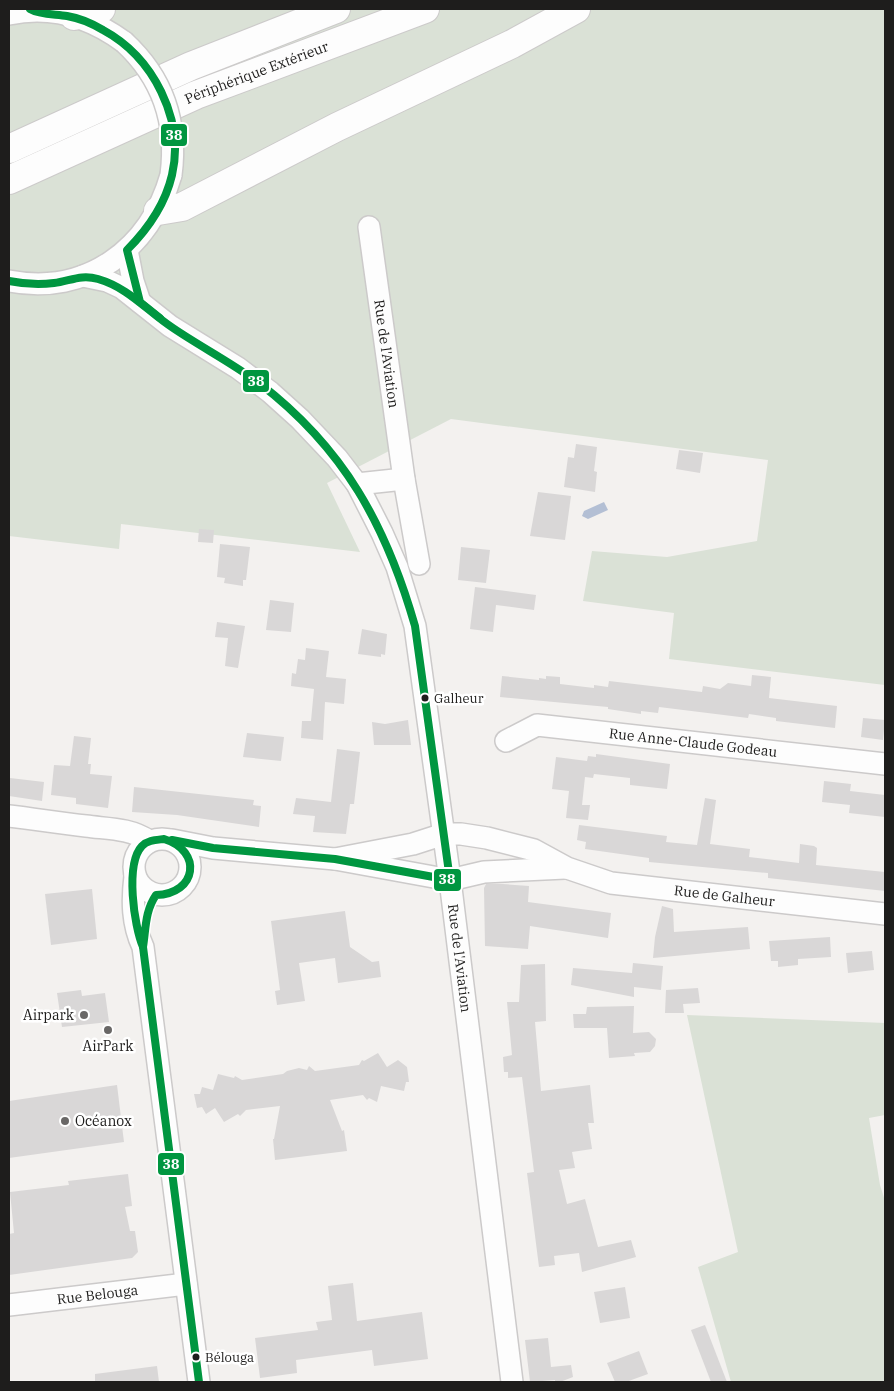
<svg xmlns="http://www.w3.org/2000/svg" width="894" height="1391" font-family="'IBM Plex Serif',serif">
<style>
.green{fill:#dae1d6}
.water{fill:#b3bfd4}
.building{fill:#d9d7d7}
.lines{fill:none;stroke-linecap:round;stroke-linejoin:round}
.minor-casing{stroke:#cccaca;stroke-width:24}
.highway-casing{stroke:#cccaca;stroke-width:30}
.minor{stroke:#fdfdfd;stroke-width:21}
.highway{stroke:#fdfdfd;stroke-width:28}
.minor-bridge-casing{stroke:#cccaca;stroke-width:24;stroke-linecap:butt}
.minor-bridge{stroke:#fdfdfd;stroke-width:21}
.bus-1-casing{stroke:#fff;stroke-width:11}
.bus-1{stroke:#009640;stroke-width:8}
.bus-dot{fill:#1e1d1c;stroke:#fff;stroke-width:2}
.poi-dot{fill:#696766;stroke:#fff;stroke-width:2}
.labels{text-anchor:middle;stroke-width:5;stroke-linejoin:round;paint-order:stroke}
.bus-label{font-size:13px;fill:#1e1d1c;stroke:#fff;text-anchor:start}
.street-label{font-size:14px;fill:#1e1d1c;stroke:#fff}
.poi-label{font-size:14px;fill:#1e1d1c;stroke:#fff;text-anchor:end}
.line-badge{stroke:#fff;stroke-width:2}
.badge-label{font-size:14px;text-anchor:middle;font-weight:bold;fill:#fff}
</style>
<rect width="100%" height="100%" fill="#f3f1ef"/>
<g class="green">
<path d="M9,9H885V685L669,659L674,613L583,601L592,551L667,557L757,541L768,460L451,419L327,483L360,552L121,524L119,549L9,536Z"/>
<path d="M687,1015L885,1023V1115L869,1118L880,1185L885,1201V1382H731L698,1267L738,1252Z"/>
</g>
<path class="water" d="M604,502L608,510L588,519L582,516L584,511Z"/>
<g class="building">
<path d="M576,444L597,447L594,471L597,472L595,492L564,487L568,457L574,458Z"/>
<path d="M679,450L703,453L700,473L676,469Z"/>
<path d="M538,492L571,496L565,540L530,536Z"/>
<path d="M199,529L214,530L213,543L198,542Z"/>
<path d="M220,544L250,547L246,580H243V586L224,583L225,578L217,577Z"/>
<path d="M461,547L490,550L486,583L458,580Z"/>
<path d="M475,587L536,595L534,610L496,605L493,632L470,629Z"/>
<path d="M270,600L294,603L291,632L266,630Z"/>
<path d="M217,622L245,626L238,668L225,666L228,638L215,637Z"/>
<path d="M362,629L387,634L385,655L381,654V657L358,654Z"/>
<path d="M306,648L329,651L326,677L346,679L344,704L325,702L323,740L301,738L302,721H311L314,689L291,686L292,673L296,674L298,659L305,660Z"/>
<path d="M752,675L771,677L769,698L837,706L835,728L776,721V718L749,714L748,718L659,707L658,713L641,711V714L608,709V707L500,697L502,676L539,680V678L546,679V676L560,677V684L594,688V685L608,687L609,681L702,692L703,686L720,689L728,683L751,686Z"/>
<path d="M863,718L885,720L883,740L861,737Z"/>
<path d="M408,720L411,745H374L372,722L385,724Z"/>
<path d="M247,733L284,737L281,761L243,757Z"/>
<path d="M74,736L91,738L88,764H91L90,774L112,776L108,808L76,804V798L51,795L54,765L70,766Z"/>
<path d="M337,749L360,752L354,804H350L346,834L313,832L315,816L293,814L296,798L331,802Z"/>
<path d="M596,754L670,764L667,789L630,785V778L594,774L593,778L585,777L582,805H590L588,820L566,818L569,791L552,789L556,757L587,761L588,756L596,757Z"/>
<path d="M10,778L44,782L42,801L9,796Z"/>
<path d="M824,781L851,784L850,791L885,795V817L849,813L850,805L822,802Z"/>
<path d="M134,787L254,800L253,805L261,806L259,827L177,815L132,812Z"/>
<path d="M705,798L716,800L710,844L750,849L749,857L799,863L800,844L814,846L817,848L816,865L885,872V891L768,878V873L649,862V858L585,849L586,842L577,840L579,825L667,836L666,842L697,845Z"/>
<path d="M503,884L529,886L528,902L611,913L608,938L530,926L528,949L485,946L484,888L486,884Z"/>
<path d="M92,889L97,939L51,945L45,894Z"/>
<path d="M662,906L673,909L674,932L748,927L750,949L653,958L655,937Z"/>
<path d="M345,911L350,947L372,962L379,961L381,977L338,983L335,958L299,963L305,1001L277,1005L275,991L280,990L271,921Z"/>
<path d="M830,937L831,957L798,959V965L778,967V961H771L769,941Z"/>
<path d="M872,951L874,970L848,973L846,953Z"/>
<path d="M633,963L663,966L661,990L634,987V997L571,985L573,968L632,973Z"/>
<path d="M545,964L546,1021L535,1022L541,1091L590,1085L594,1123H588L592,1149L572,1152L575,1168L559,1170L567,1204L585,1199L598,1247L631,1240L636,1257L582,1272L579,1253L554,1256L555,1265L539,1267L527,1173L534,1172L522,1077L508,1078V1072H504L503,1057L512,1055L507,1002H519L521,965Z"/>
<path d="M698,988L700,1003L683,1004L684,1013H665L666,990Z"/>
<path d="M81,990L82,996L105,993L109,1022L62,1027L57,993Z"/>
<path d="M634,1006L633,1033L649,1032L656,1039L655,1046L650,1052L634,1053L635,1056L609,1058L607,1028H574L573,1014H586L587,1007Z"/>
<path d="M378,1053L387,1067L398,1060L407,1067L409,1082H406L404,1091L381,1086L377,1102L369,1098L367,1100L363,1095L330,1100L342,1131L344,1130L347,1151L275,1160L273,1139H274L280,1106L246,1110L240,1116L238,1114L224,1122L215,1108L206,1114L202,1107L197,1108L194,1094H200L202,1087L213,1090L218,1074L234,1078L235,1076L242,1080L283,1074L287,1071L299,1068L307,1070L309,1066L315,1071L359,1065L362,1060L364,1061Z"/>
<path d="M117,1085L124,1142L9,1158V1101Z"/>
<path d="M128,1174L132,1206L125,1207L130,1231H135L138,1252L132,1258L9,1275V1234L14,1233L10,1192L69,1185L68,1181Z"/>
<path d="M353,1283L357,1321L422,1312L428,1359L374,1366L372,1350L296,1360L297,1373L260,1378L255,1338L318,1330L316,1322L332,1320L328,1286Z"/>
<path d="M625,1287L630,1318L600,1323L594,1292Z"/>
<path d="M705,1325L727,1382H711L691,1330Z"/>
<path d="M548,1338L551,1367L571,1365L573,1377L560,1382H555V1380L530,1382L525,1340Z"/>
<path d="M639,1351L648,1374L626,1382H615L607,1363Z"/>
<path d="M157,1366L159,1382H95V1374Z"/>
</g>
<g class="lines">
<g class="minor-casing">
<g id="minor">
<path d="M9,14C51,5 90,17 124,42"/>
<path id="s1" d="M369,227L404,479L419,564"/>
<path d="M127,250L133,281L140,302"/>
<path id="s2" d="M83,276L107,281L122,288L170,326L238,368L270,392L300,419L337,458L357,484L382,533L397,567L415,626L450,880L512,1382"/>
<path d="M9,281C87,296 150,249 171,175"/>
<path d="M357,484L404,479"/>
<path id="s3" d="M506,741L537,725L885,764"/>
<path d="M9,816C34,819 60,823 86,826C108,829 130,828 149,841"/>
<circle cx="162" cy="867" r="28"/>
<path d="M172,840L213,848L335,859L450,880L484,872L565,868"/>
<path id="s4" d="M335,859L413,844L444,834H461L487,838L534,850L567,868L611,883L885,914"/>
<path d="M135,876C132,900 132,924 143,947L199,1382"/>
<path id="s5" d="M9,1305L186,1284"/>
</g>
</g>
<g class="highway-casing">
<g id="highway">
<path d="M74,16L101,9"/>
<path d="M9,149L191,66L336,9"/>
<path id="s6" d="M9,180L196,95L425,9"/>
<path d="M158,211L182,207L337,127L512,44L576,9"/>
</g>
</g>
<use href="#minor" class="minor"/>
<use href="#highway" class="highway"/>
<g class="minor-bridge-casing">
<path id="minor-bridge" d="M124,42C163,78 178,122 171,175"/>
</g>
<use href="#minor-bridge" class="minor-bridge"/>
<g class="bus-1-casing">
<g id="bus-1">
<path d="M30,9C40,15 56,14 67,16C79,18 93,24 103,30C153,57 185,119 172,175C165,205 148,229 127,250L140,302L160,318"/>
<path d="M9,281C24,284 39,285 54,283C70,281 81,274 98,279C129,288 147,311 173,328C201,347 232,363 259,383C344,448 386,525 415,626L450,880L335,859L213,848L172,840"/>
<path d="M164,839C203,851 197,894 156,895C145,911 146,928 143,947C134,926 125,864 142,846C148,840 156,840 164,839Z"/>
<path d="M143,947L199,1382"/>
</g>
</g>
<use href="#bus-1" class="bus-1"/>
</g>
<g class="bus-dot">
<circle cx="425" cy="698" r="4.5"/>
<circle cx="196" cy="1357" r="4.5"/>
</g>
<g class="poi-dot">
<circle cx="84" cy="1015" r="5"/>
<circle cx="108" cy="1030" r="5"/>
<circle cx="65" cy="1121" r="5"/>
</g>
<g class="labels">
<g class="bus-label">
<text x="434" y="703">Galheur</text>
<text x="205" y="1362">Bélouga</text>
</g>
<g class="street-label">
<text dy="5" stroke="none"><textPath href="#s6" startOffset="270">Périphérique Extérieur</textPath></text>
<text dy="5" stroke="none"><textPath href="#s1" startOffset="128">Rue de l'Aviation</textPath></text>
<text dy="5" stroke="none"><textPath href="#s3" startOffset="192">Rue Anne-Claude Godeau</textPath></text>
<text dy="5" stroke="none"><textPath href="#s4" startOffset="402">Rue de Galheur</textPath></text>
<text dy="5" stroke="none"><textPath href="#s2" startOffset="838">Rue de l'Aviation</textPath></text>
<text dy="5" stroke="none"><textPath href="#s5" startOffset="89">Rue Belouga</textPath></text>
</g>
<g class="poi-label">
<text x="74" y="1020">Airpark</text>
<text x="108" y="1051" text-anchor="middle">AirPark</text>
<text x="75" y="1126" text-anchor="start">Océanox</text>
</g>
</g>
<g class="line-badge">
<rect x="160" y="123" width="28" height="24" rx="5" fill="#009640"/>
<rect x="242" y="369" width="28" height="24" rx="5" fill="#009640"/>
<rect x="433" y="868" width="29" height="24" rx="5" fill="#009640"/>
<rect x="157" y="1152" width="28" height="24" rx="5" fill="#009640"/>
</g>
<g class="badge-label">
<text x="174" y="140">38</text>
<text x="256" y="386">38</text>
<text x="447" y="884">38</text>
<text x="171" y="1169">38</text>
</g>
<rect width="894" height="1391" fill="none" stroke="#1e1d1c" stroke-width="20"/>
</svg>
